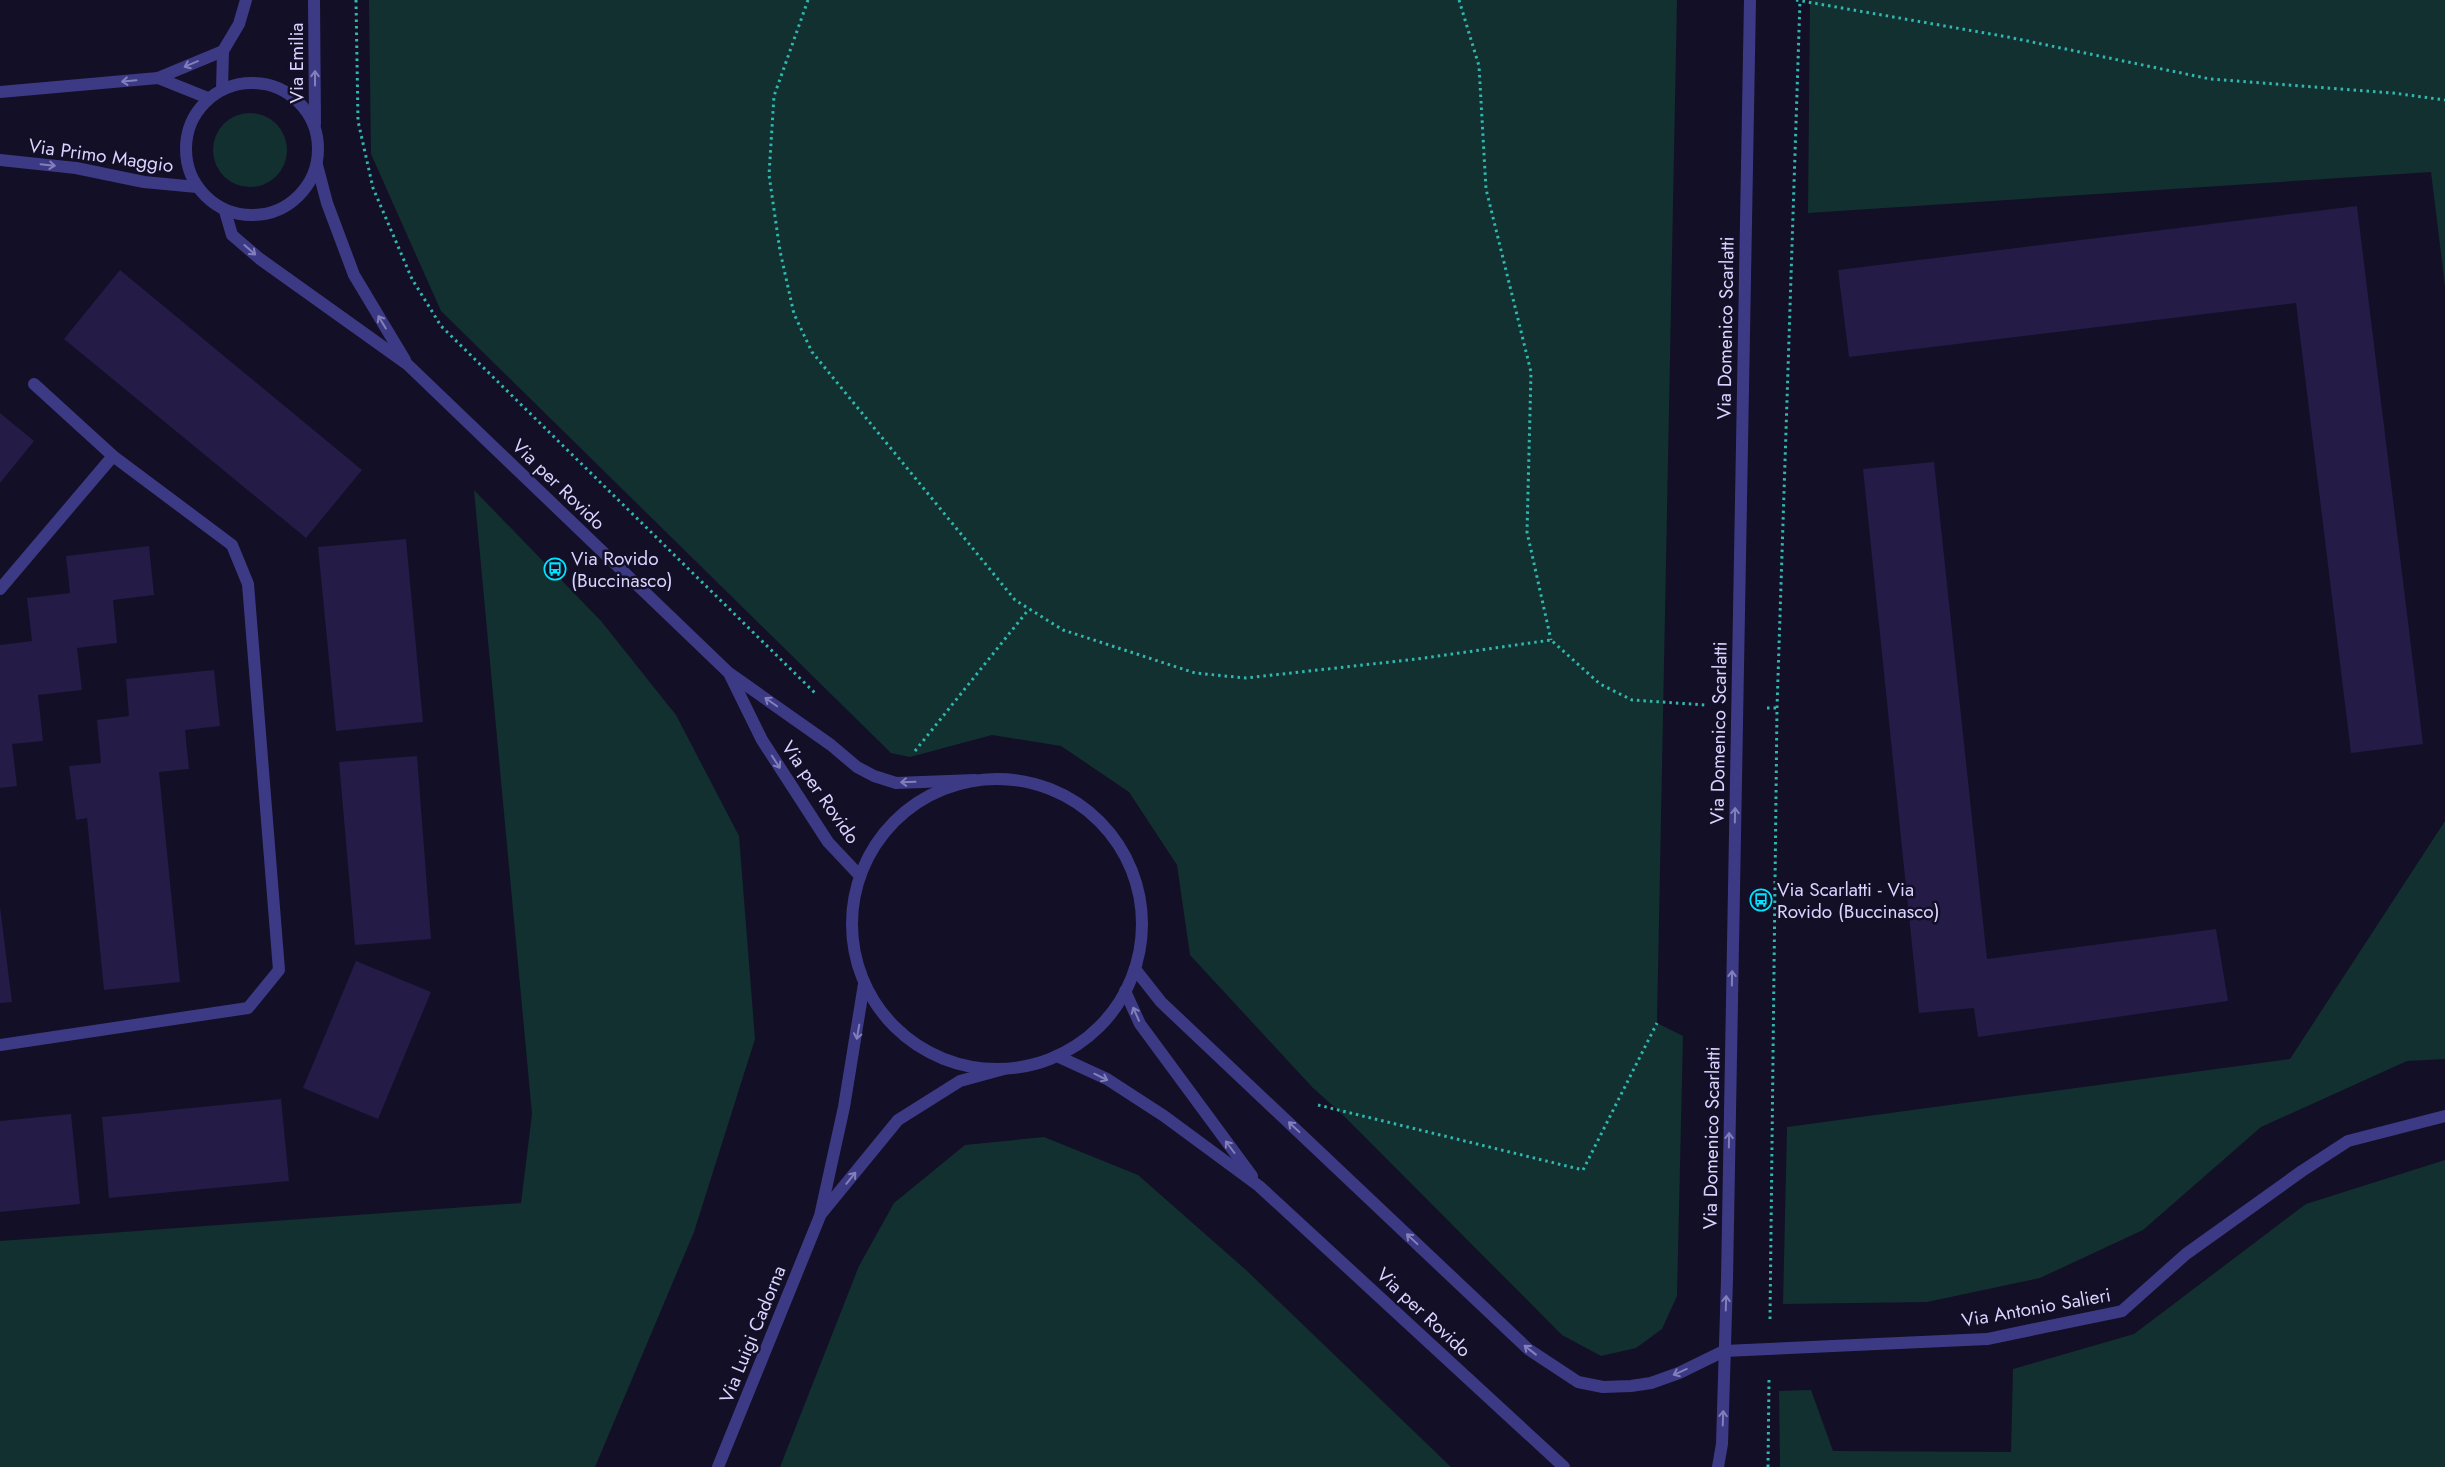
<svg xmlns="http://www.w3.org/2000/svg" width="2445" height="1467" font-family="Jost,sans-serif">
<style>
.green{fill:#12302f}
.building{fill:#241b47}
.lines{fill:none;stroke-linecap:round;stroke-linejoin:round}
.path{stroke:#2fb8b0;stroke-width:3;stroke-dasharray:2.5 4;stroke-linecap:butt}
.service{stroke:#3d3a85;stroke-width:12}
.minor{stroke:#3d3a85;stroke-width:12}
.tertiary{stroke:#3d3a85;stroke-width:12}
.oneway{stroke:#837fbc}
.labels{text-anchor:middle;stroke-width:5;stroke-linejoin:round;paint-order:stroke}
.street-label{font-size:19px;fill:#d9d4ff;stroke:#130f26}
.poi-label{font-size:19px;fill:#d9d4ff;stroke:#130f26;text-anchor:start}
</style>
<rect width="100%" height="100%" fill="#130f26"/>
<g class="green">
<path d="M369,0H1677L1657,1023L1683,1036L1677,1296L1662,1329L1636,1348L1601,1356L1562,1335L1341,1113L1313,1088L1190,955L1177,865L1129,792L1061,746L992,735L910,757L891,753L441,311L371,154Z"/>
<path d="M1810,0H2445V286L2431,172L1808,213Z"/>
<circle cx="250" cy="150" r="37"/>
<path d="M474,490L601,621L676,715L739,836L755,1039L694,1232L595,1467H0V1241L521,1203L532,1114Z"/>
<path d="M2445,821V1059L2407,1061L2261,1127L2143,1230L2040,1278L1927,1302L1783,1304L1787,1127L2290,1059Z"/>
<path d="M1044,1137L1138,1175L1246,1270L1451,1467H780L859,1266L894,1203L965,1145Z"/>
<path d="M2445,1160V1467H1780L1779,1391L1811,1390L1833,1451L2011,1452L2013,1369L2134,1334L2306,1204Z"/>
</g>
<g class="building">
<path d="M2357,206L2423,744L2351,753L2296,303L1849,357L1838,270Z"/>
<path d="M120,270L362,470L306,538L64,339Z"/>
<path d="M0,413L34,441L0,483Z"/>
<path d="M1934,462L1987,959L2216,929L2228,1001L1978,1037L1974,1008L1919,1013L1863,469Z"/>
<path d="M406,539L423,722L336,731L318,547Z"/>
<path d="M149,546L154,595L113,600L117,643L77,648L82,690L38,695L43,741L12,744L17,786L0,788V645L32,641L27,598L70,593L66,556Z"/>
<path d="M214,670L220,726L185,730L189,769L159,772L180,982L104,990L87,818L76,820L69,766L101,763L97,720L129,716L126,679Z"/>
<path d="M417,756L431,939L355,945L339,762Z"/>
<path d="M0,907L12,1002L0,1003Z"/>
<path d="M356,961L431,992L378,1119L303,1088Z"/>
<path d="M281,1099L289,1181L109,1198L102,1117Z"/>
<path d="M71,1114L80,1204L0,1212V1121Z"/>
</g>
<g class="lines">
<g class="path">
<path d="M356,0L358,121L373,188L412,279L441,326L817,695"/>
<path d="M808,0L774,96L769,175L780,251L794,314L812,352L1015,600L1063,630L1195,673L1246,678L1417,659L1551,640L1600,684L1632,700L1706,705"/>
<path d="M1459,0L1479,66L1486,189L1531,372L1527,532L1551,640"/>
<path d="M1796,0L2008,37L2210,79L2393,93L2445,100"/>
<path d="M1767,708H1777"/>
<path d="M915,751L1029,609"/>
<path d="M1318,1105L1583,1170L1657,1023"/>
<path d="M1770,1319L1777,708L1800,0"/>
<path d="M1768,1467L1769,1380"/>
</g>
<g class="service">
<path d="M0,589L113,456"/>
<path d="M0,1045L248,1008L279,970L248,584L232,545L113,456L34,384"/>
</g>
<g class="minor">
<path d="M158,78L223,51"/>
<path d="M0,92L158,78L208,98"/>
<path d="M0,160L76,168L144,182L197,187"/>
<path d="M1135,969L1161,1002L1528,1349L1578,1382L1603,1387L1631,1386L1651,1383L1679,1373L1724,1351L1987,1339L2122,1311L2186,1254L2302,1171L2348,1141L2445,1116"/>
<path d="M821,1214L898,1120L960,1081L1004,1069"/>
<path d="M718,1467L820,1216L844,1107L864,984"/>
<path d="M1718,1467L1722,1444L1727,1279L1750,0"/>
</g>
<g class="tertiary">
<path d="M314,0L315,124"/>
<circle cx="252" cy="149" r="66"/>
<path d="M222,90L223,51L239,24L246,0"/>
<path d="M317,165L327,203L354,275L405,360"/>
<path d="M225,211L232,235L260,259L407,364L729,673L831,745L857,767L874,776L896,783L975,780"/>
<path d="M730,675L762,740L828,842L860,876"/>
<circle cx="997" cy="924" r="145"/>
<path d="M1125,991L1140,1024L1252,1176"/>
<path d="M1057,1056L1107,1079L1164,1116L1259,1186L1564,1467"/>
</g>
</g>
<defs><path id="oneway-shaft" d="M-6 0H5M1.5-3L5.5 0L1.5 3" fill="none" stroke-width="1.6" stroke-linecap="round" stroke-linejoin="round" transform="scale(1.25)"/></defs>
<g class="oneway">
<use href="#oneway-shaft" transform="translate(191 64) rotate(157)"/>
<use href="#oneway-shaft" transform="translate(315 78) rotate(-90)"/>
<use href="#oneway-shaft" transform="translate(129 81) rotate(175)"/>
<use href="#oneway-shaft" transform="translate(48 165) rotate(6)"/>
<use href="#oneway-shaft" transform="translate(250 250) rotate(41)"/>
<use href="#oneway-shaft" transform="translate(382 322) rotate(-121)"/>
<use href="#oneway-shaft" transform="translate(771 702) rotate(-145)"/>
<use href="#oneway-shaft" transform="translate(776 762) rotate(57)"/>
<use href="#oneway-shaft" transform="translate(908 782) rotate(178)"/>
<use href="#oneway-shaft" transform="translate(1735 815) rotate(-89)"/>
<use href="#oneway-shaft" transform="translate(1732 978) rotate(-89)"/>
<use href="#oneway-shaft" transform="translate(1136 1014) rotate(-114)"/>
<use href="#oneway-shaft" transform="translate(858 1032) rotate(100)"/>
<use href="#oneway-shaft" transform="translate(1101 1077) rotate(26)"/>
<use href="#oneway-shaft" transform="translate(1294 1127) rotate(-137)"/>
<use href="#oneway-shaft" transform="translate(1729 1140) rotate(-89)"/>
<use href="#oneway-shaft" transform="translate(1230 1147) rotate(-127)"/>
<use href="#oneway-shaft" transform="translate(851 1178) rotate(-51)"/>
<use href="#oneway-shaft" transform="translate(1412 1239) rotate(-137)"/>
<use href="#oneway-shaft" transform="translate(1726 1303) rotate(-88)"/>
<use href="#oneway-shaft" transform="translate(1530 1350) rotate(-142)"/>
<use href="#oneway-shaft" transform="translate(1680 1372) rotate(156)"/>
<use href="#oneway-shaft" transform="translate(1723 1418) rotate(-88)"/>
</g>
<defs>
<g id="bus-ring" transform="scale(1.125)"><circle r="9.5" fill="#130f26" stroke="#00e5ff" stroke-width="1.5"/><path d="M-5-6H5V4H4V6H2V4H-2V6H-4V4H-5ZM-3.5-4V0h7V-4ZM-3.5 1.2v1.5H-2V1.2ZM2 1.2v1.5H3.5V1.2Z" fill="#00e5ff"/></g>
</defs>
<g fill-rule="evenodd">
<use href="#bus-ring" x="555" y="569"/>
<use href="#bus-ring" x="1761" y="900"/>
</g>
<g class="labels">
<g class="street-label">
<text transform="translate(296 63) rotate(-90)" y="7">Via Emilia</text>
<text transform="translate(101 155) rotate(8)" y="7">Via Primo Maggio</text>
<text transform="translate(1725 328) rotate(-89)" y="7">Via Domenico Scarlatti</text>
<text transform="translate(559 484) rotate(44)" y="7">Via per Rovido</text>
<text transform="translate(1718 733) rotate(-89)" y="7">Via Domenico Scarlatti</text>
<text transform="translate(821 792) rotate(55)" y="7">Via per Rovido</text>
<text transform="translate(1711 1138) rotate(-89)" y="7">Via Domenico Scarlatti</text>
<text transform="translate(2036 1307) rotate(-10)" y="7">Via Antonio Salieri</text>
<text transform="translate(1424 1312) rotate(43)" y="7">Via per Rovido</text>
<text transform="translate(752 1334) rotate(-68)" y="7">Via Luigi Cadorna</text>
</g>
<g class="poi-label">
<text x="571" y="565">Via Rovido<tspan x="571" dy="22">(Buccinasco)</tspan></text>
<text x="1777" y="896">Via Scarlatti - Via<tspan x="1777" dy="22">Rovido (Buccinasco)</tspan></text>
</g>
</g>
</svg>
